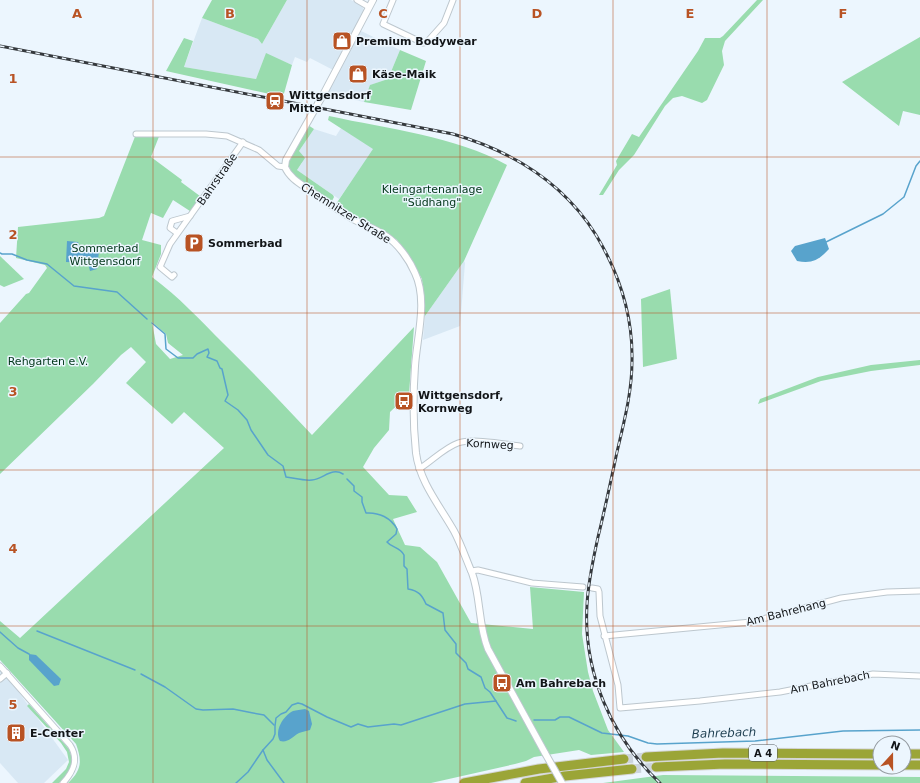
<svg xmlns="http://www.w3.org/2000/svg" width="920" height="783" font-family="'DejaVu Sans',sans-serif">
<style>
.built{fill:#d8e8f4}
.green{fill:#99dcae;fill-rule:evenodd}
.water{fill:#58a3cc}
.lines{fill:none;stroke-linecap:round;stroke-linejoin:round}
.stream{stroke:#58a3cc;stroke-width:1.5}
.motorway-tunnel{stroke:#cbd4dc;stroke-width:9;stroke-dasharray:9 4.5;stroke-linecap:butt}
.minor-casing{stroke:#bdc7ce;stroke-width:7}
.tertiary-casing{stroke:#bdc7ce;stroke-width:8}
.motorway-casing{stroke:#d4d5d5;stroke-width:11}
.minor{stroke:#fff;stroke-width:5}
.tertiary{stroke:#fff;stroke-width:6}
.motorway{stroke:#9ba537;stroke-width:9}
.rail-casing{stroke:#35393d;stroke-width:3}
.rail{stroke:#ecf6fe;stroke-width:1.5;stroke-dasharray:4.5;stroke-linecap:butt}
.tertiary-bridge-casing{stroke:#bdc7ce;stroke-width:8;stroke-linecap:butt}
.tertiary-bridge{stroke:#fff;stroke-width:6}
.grid{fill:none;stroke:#b85324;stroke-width:1;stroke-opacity:0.55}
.labels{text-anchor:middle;stroke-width:3;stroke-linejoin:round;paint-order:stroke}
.shield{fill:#ecf6fe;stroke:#53585d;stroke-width:1}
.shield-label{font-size:10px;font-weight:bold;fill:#121518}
.poi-label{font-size:11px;font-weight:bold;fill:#121518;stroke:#ecf6fe;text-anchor:start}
.street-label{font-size:11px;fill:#121518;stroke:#ecf6fe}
.park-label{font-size:11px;fill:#003619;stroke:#ecf6fe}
.water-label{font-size:12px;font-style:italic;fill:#1d3e50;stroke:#ecf6fe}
.grid-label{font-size:13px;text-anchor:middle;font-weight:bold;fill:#b85324;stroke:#ecf6fe;stroke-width:3;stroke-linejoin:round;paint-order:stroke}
</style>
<rect width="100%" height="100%" fill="#ecf6fe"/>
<g class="built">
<path d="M287,0H351L362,6L364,10L355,28L400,50L388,79L371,85L364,102L326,94L337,72L310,58L307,62L295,57L292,65L266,54L256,79L184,67L202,18L258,39L262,44Z"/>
<path d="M341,128L374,149L339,199L297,170L302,163L299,151L314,129L336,136Z"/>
<path d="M464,261L465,263L460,326L423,340L425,316Z"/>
<path d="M0,670L15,687L68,760L44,783H18L0,763Z"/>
</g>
<g class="green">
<path d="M212,0H287L262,44L258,39L202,18Z"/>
<path d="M757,0H763L725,41L722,51L724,65L707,100L702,103L682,96L673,98L665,106L634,155L619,170L603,195H599L617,165L616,161L632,134L639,137L698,51L705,38H720L723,36Z"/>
<path d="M920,37V115L903,111L899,126L842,82Z"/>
<path d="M184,38L193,41L184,67L256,79L266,53L292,65L283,97L166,71Z"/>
<path d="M400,50L426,61L411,110L364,102L370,85L388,79Z"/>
<path d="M329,116C388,129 455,136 507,165L464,261L425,316L422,279L406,252L397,240L382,230L357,218L336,204L373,149L328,120Z"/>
<path d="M308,125L314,129L299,151L305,158L297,170L333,195L334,197L332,201C323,198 294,178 290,170C288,165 289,162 290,157Z"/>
<path d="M136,134H160L151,157L182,180L181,182L204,199L193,213L173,200L163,218L151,213L142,240L161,245V254L152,277C179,297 200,320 223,343C254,373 283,404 312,435L414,327L409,394L390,412L389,430L374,448L363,467L389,495L407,496L417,512L393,519L405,545L420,547L437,562L471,623L533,629L530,587L584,592L582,634L588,672L593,691L608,730L624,752L591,755L579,750L534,757L526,761L515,764L431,783H68C82,770 82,761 76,744L0,660V621L20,638L224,448L184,412L172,424L126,383L146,362L131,347L121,355L93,384L0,474V323L26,294L29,293L47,268L45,265L16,258L18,227L99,218L104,216ZM152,322L166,334L168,343L183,355L170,359L156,344Z"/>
<path d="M0,256L24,279L4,287L0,285Z"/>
<path d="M670,289L677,359L643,367L641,299Z"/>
<path d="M920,360V365L871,371L821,381L758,404L760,399L818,377L871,365Z"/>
<path d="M29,704L69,749C75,763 71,773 59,783H52L66,769L69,762L67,752L61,743L28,707L27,706Z"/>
<path d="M663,775L920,777V783H603Z"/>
</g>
<g class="water">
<path d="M825,238L829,249C819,260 812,264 797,261L791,251L795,246Z"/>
<path d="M67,241L78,242L81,250L99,251L97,269L90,271L88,263L66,262Z"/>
<path d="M29,654L36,655L61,679L59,685L54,686L29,660Z"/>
<path d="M305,709L309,711L312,724L310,730C306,731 302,732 299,733C292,737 288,743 280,741C274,731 283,716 293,711C296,710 301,710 305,709Z"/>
</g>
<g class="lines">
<g class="stream">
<path d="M826,242L883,214L904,197L916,166L920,161"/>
<path d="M0,253L2,254H12L27,260L47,264L74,286L117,292L147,319"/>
<path d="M152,323L165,334L166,349L178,358H193L197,354L208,349L209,353L207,357L217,361L220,368L222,369L228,395L225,401L238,410L247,420L251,430L268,455L283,466L286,477C294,478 304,481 312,480C323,479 332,467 343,474"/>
<path d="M347,479L354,486V491L362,497V502L366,513C379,512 391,518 397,529L396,534L387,542C392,548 400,547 404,555V566L407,569L408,589C419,591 422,595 426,604L443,613L445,630L456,644V653L466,663L468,669L481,677L485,688L490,692L507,718L516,721"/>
<path d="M37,631L135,670"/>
<path d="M0,632L18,648L29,654"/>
<path d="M141,674L165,687L196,709L203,710L233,709L253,713L264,715L274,725"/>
<path d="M534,720H555L560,717H569L602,733L628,736L648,743L657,744L755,741L843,731L920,730"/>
<path d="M263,750L267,760L284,783"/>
<path d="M236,783L248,772L263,750L273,739L275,734V726L276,718L281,714L286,712L292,705L298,703L302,704L327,717L351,727L358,724L368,727L394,724L401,725L465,704L496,701"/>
</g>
<g class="motorway-tunnel">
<path d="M624,759L646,757"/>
<path d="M632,769L656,767"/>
</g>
<g class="minor-casing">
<g id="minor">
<path d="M357,0L369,7"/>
<path d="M393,0L383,24L423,43L427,42L444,23L453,0"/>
<path d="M136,134H206L227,136L259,150L278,166L285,167"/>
<path d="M177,233L170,228L172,221L190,216"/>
<path d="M174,275L172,277L160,267L170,244L243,142"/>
<path d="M419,469C432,461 444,448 458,443C473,438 504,444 520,446"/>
<path d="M471,571L478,570L532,583L583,587"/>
<path d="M592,588L598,589L599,592L600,616L618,685L620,708L700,701L780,692L873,674L920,676"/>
<path d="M604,636L751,622L841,598L887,592L920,591"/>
<path d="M0,666L70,745C79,759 74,771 63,783"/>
<path d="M0,679L7,673"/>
</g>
</g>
<g class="tertiary-casing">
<path id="tertiary" d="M373,0L324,93L286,160L285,167C289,177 299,183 308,189C323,200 338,210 353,219C364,225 376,229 386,236C398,244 409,259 415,273C428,300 417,337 415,366C413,394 413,425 416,453C420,483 440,506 454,531C461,544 466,559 472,573C481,597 478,625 488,649L545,753"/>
</g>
<g class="motorway-casing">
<g id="motorway">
<path d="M904,754H920"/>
<path d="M646,757L723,753L880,754"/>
<path d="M904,765H920"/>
<path d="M656,767L725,764L880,765"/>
<path d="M464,783L539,769L624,759"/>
<path d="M525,783L565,776L632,769"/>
</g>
</g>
<use href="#minor" class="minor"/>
<use href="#tertiary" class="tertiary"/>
<use href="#motorway" class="motorway"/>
<g class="rail-casing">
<path id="rail" d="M0,46L453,134C511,151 563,182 596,235C619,273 633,317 632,361C632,392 624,422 617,452C611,480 605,509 598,537C593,560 588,582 587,605C583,672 611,737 660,783"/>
</g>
<use href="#rail" class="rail"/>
<g class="tertiary-bridge-casing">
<path id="tertiary-bridge" d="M545,753L562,783"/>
</g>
<use href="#tertiary-bridge" class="tertiary-bridge"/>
</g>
<path class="grid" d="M153,0V783M307,0V783M460,0V783M613,0V783M767,0V783M0,157H920M0,313H920M0,470H920M0,626H920"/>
<defs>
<g id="shop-square" transform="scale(1)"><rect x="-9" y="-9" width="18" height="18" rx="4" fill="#b85324" stroke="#ecf6fe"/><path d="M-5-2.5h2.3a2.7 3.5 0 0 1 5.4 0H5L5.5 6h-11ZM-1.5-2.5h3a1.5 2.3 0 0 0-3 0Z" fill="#fff"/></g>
<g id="station-square" transform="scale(1)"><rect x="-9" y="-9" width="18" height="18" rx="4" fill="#b85324" stroke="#ecf6fe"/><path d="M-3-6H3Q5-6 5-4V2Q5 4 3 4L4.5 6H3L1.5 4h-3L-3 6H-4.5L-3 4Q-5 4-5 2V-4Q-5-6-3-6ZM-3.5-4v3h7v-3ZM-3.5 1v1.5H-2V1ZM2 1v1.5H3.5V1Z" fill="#fff"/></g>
<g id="parking-square" transform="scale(1)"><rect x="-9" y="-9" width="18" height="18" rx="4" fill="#b85324" stroke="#ecf6fe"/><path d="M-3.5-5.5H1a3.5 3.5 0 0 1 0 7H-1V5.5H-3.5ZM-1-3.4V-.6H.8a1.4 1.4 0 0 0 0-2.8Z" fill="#fff"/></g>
<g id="bus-square" transform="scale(1)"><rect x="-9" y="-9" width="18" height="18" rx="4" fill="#b85324" stroke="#ecf6fe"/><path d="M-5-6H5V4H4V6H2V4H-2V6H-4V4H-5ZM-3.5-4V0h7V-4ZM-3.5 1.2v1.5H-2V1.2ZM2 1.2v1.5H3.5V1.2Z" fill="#fff"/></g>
<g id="building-square" transform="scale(1)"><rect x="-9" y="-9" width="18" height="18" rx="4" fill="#b85324" stroke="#ecf6fe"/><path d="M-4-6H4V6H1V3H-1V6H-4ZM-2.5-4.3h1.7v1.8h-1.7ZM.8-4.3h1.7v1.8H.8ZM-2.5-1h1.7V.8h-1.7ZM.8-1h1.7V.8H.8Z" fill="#fff"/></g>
</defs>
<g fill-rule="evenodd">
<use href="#shop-square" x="342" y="41"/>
<use href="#shop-square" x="358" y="74"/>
<use href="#station-square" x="275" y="101"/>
<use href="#parking-square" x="194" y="243"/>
<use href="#bus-square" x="404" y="401"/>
<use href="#bus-square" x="502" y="683"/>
<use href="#building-square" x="16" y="733"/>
</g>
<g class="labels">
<rect class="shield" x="749" y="745" width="28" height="16" rx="3"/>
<g class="shield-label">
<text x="763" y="757">A 4</text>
</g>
<g class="poi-label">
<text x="356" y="45">Premium Bodywear</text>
<text x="372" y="78">Käse-Maik</text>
<text x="289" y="99">Wittgensdorf<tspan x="289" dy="13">Mitte</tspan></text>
<text x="208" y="247">Sommerbad</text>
<text x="418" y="399">Wittgensdorf,<tspan x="418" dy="13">Kornweg</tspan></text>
<text x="516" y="687">Am Bahrebach</text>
<text x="30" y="737">E-Center</text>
</g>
<g class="street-label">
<text transform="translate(217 179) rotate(-55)" y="4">Bahrstraße</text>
<text transform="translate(346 213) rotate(32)" y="4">Chemnitzer Straße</text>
<text transform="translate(490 444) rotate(3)" y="4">Kornweg</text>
<text transform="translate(786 612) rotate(-14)" y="4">Am Bahrehang</text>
<text transform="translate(830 682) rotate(-11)" y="4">Am Bahrebach</text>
</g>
<g class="park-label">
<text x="432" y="193">Kleingartenanlage<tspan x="432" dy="13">"Südhang"</tspan></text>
<text x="105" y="252">Sommerbad<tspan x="105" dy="13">Wittgensdorf</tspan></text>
<text x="48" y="365">Rehgarten e.V.</text>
</g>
<g class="water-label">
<text transform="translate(724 733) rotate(-2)" y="4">Bahrebach</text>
</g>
</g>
<g class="grid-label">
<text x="77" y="18">A</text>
<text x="230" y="18">B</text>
<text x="383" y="18">C</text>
<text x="537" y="18">D</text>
<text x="690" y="18">E</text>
<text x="843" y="18">F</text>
<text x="13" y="83">1</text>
<text x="13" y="239">2</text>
<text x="13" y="396">3</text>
<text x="13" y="553">4</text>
<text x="13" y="709">5</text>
</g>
<g transform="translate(892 755) rotate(21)"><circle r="19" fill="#ecf6fe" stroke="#959ca2"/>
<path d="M0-3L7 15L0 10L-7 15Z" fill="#b85324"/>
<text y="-6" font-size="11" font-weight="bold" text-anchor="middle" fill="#121518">N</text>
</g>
</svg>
